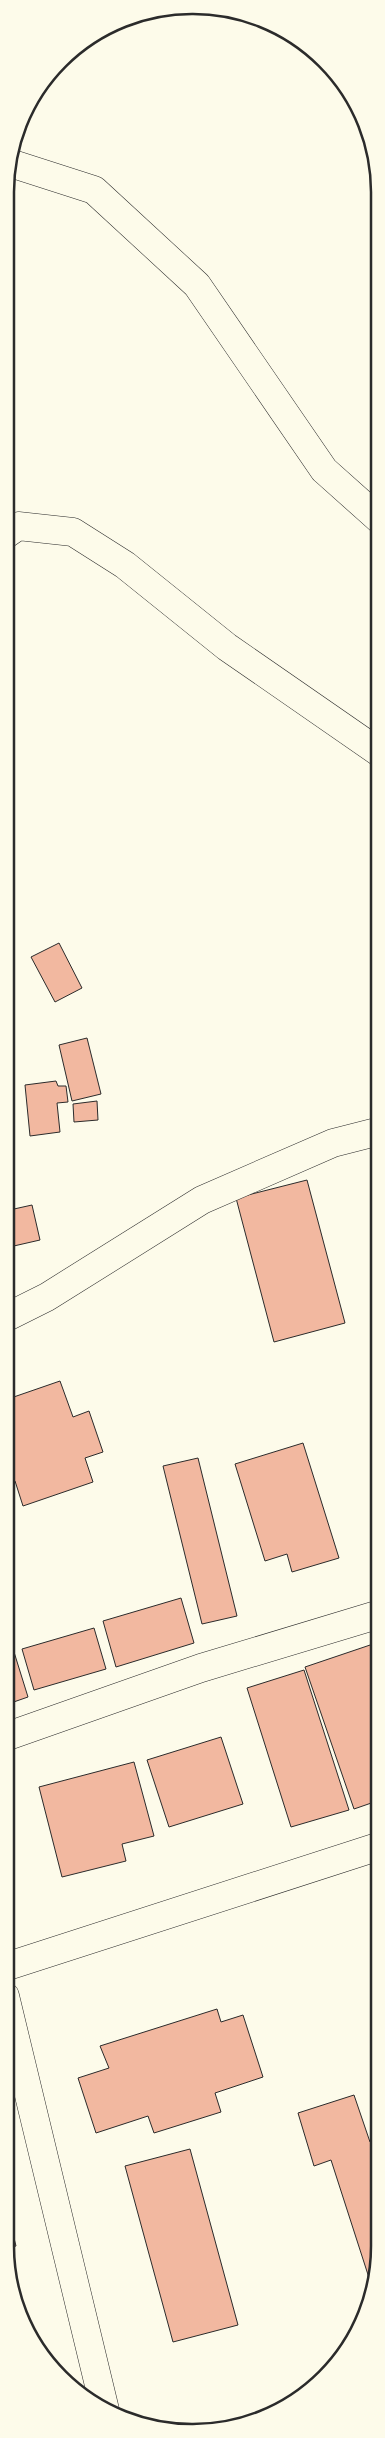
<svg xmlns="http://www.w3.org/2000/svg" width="385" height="2438" font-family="'Titillium Web',sans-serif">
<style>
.building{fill:#f2b8a0;stroke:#2b2b2b}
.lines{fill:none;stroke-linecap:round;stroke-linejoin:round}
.street-casing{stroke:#2b2b2b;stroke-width:29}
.street{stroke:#fdfbea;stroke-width:28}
.rim{fill:none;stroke:#2b2b2b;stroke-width:2.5}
</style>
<rect width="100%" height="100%" fill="#fdfbea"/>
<g class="building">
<path d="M5,865L12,878L5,882Z"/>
<path d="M59,943L82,988L55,1002L31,957Z"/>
<path d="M87,1038L101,1094L72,1101L59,1045Z"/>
<path d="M56,1081L58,1086H66L68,1102L57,1103L60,1132L30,1136L25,1085Z"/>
<path d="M97,1101L98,1120L74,1122L73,1104Z"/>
<path d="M307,1180L345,1323L274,1342L236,1198Z"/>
<path d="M32,1205L40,1240L5,1248V1211Z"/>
<path d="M60,1381L73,1417L89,1411L103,1452L85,1458L93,1482L23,1506L15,1481L5,1484V1438L10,1436L5,1420V1400Z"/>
<path d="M303,1443L339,1558L292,1572L287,1554L265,1561L235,1464Z"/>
<path d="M198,1458L237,1616L202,1624L163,1466Z"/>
<path d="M181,1598L194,1643L116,1667L103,1621Z"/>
<path d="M94,1628L106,1669L34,1690L22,1649Z"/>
<path d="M379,1642L380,1800L354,1809L305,1667Z"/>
<path d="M14,1652L28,1697L5,1705V1655Z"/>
<path d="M304,1670L349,1810L291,1827L247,1688Z"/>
<path d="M221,1737L243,1804L169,1827L147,1760Z"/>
<path d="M134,1762L154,1836L122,1844L126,1861L62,1877L39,1787Z"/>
<path d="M217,2009L221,2022L243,2015L263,2077L215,2093L221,2112L154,2133L148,2116L96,2133L78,2078L109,2068L100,2046Z"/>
<path d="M354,2095L370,2142L380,2139V2258L371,2284L331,2160L314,2166L298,2113Z"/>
<path d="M190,2149L238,2325L173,2342L125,2166Z"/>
<path d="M5,2203L16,2246L6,2249L5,2246Z"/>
<path d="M12,2271L27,2329L19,2317L10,2272Z"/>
</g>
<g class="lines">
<g class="street-casing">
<g id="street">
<path d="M10,163L94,190L197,285L324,470L380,520"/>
<path d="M5,535L18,526L73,532L125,565L227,647L380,753"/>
<path d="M5,1318L47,1297L202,1200L333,1143L380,1131"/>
<path d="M5,1737L201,1668L380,1614"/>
<path d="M5,1967L380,1846"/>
<path d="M5,1996L105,2410"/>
</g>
</g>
<use href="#street" class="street"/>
</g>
<path d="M0 0H385V2438H0ZM192 14H193A178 178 0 0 1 371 192V2246A178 178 0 0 1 193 2424H192A178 178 0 0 1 14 2246V192A178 178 0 0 1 192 14Z" fill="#fdfbea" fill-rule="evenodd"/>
<path class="rim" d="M192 14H193A178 178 0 0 1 371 192V2246A178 178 0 0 1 193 2424H192A178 178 0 0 1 14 2246V192A178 178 0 0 1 192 14Z"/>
</svg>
